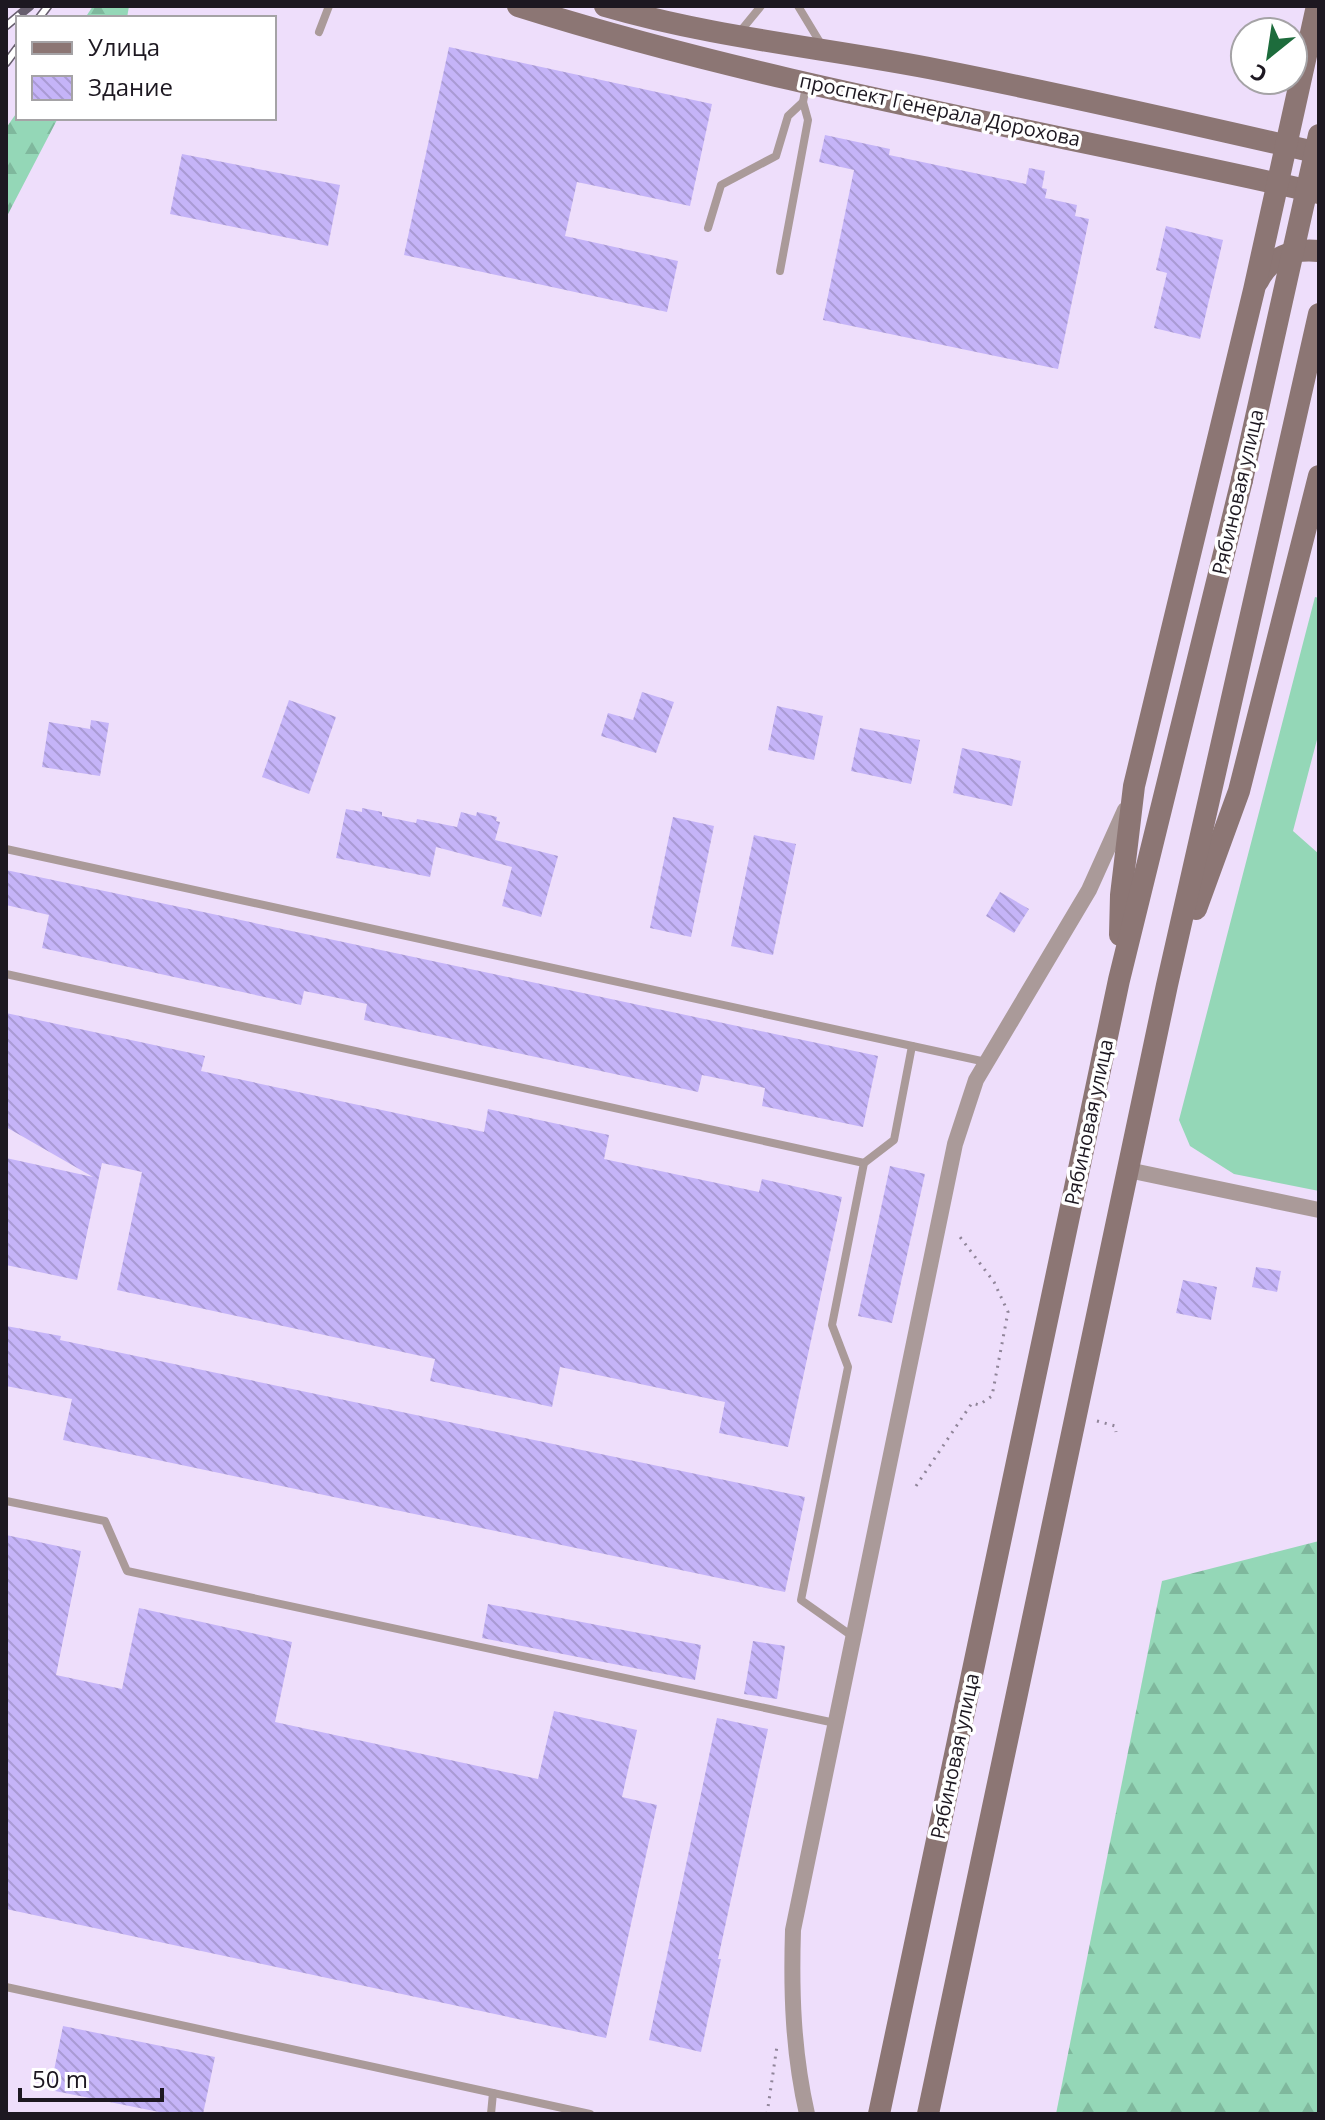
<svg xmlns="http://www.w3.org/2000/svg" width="1325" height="2120" font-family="'Open Sans',sans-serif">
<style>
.grass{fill:#94d7b7}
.forest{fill:url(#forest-firs)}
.building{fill:url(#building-back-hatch)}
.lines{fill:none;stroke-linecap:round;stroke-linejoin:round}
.path{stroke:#908599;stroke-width:3;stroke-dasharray:2 6;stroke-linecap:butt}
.lane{stroke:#aa9a99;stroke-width:8}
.street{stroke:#aa9a99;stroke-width:16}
.secondary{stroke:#8c7674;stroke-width:22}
.rail-casing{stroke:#675e6e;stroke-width:9}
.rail{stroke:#fff;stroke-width:6;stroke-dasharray:18;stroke-linecap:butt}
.secondary-bridge{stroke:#8c7674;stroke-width:22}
.labels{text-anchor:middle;stroke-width:7;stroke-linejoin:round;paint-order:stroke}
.street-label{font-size:20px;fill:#1d1821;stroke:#fff}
</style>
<defs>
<pattern id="forest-firs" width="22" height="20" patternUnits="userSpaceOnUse" patternTransform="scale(2)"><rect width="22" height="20" fill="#94d7b7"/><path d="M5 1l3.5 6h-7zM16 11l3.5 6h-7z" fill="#7fb89d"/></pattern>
<pattern id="building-back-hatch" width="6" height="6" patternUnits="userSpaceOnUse" patternTransform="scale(2)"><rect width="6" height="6" fill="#c5b4f8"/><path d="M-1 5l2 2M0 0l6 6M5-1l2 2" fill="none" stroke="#a99ad4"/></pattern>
</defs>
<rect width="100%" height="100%" fill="#eedefb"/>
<path class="grass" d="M1315,597L1319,598V732L1293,831L1319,854V1191L1234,1174L1190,1146L1179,1120Z"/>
<g class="forest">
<path d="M93,6H129L127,18H85Z"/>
<path d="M18,111V118H58L6,218V128Z"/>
<path d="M1319,1541V2114H1056L1162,1581Z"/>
</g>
<g class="building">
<path d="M449,47L712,104L690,206L577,182L565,236L678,261L667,312L404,255Z"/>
<path d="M825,135L890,149L889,155L1026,184L1029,168L1045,171L1042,188L1047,189L1045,198L1077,205L1075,216L1089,219L1058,369L823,320L854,170L819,162Z"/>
<path d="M182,154L340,185L328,246L170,214Z"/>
<path d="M1166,226L1223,240L1200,339L1154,328L1167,273L1156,270Z"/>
<path d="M642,692L674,702L656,753L601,736L608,713L633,720Z"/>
<path d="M289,700L336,717L309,794L262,777Z"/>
<path d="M777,706L823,716L814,760L768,750Z"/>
<path d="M91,720L109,723L100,776L42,767L49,722L90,729Z"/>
<path d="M860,728L920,740L911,784L851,771Z"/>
<path d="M962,748L1021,761L1012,806L953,793Z"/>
<path d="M362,808L382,812V816L416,823L417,819L457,827L461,812L476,816L477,812L497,817L496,821L500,822L495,840L558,856L541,917L502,906L512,867L436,847L430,877L336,858L346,809L362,812Z"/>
<path d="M673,817L714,826L691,937L650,928Z"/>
<path d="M754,835L796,844L773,955L731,946Z"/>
<path d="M6,870L878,1056L863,1127L762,1106L765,1088L702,1075L698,1092L364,1020L367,1004L304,991L301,1005L42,948L49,915L6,905Z"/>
<path d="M1000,892L1029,909L1014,933L986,916Z"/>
<path d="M6,1013L205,1056L201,1071L484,1132L488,1109L609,1135L604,1159L759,1192L762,1179L842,1197L788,1447L719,1433L725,1402L560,1367L552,1407L430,1381L435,1359L117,1290L142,1172L102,1163L77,1280L6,1265V1158L93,1177L6,1127Z"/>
<path d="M890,1166L925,1174L892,1323L858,1316Z"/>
<path d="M1256,1267L1281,1271L1277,1292L1252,1287Z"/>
<path d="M1183,1280L1217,1287L1211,1320L1176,1313Z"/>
<path d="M6,1326L61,1336L60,1340L805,1497L785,1592L63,1440L72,1399L6,1386Z"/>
<path d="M6,1535L81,1551L56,1675L122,1689L139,1608L292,1642L275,1722L538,1779L554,1711L637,1730L622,1797L657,1805L606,2038L6,1909Z"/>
<path d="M488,1604L701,1645L695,1680L482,1638Z"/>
<path d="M753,1641L785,1646L777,1699L744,1694Z"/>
<path d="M717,1718L768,1729L718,1959H721L701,2052L649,2040Z"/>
<path d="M63,2026L215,2057L203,2114H169L50,2090Z"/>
</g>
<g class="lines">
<g class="path">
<path d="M1097,1421L1115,1426L1116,1432"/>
<path d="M916,1486L972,1403L979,1405L992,1396L1008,1312L994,1282L960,1237"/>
<path d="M767,2114L777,2046"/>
</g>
<g class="lane">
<path d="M798,6L821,44"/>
<path d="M743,28L761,6"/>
<path d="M319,32L329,6"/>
<path d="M708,228L721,185L776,156L788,116L803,102L806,86"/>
<path d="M780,271L808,120L803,102"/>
<path d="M6,849L986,1062"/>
<path d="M6,974L864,1163"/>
<path d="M6,1501L105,1521L127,1571L835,1723"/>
<path d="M852,1636L801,1600L848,1367L832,1325L864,1163L894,1140L912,1046"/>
<path d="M6,1987L590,2114"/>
<path d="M491,2114L493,2093"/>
</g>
<g class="street">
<path d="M1128,1170L1319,1210"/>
<path d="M807,2114C793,2052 791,1993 793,1930L955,1144L976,1080L1089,890L1125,810"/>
</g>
<g class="secondary">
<path d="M518,6C778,88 1053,132 1319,193"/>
<path d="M605,6C714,38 828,48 939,70C1066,95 1193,124 1319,153"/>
<path d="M1258,281C1270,257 1293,248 1319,251"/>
<path d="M1196,909L1239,791L1319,476"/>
<path d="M1120,935L1121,895L1134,786L1254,290L1317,6"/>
<path d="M879,2114L1119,980L1242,480"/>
<path d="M928,2114L1167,985L1319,314"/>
</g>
<g class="rail-casing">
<g id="rail">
<path d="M39,18L48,6"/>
<path d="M6,26L30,6"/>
<path d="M6,63L18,47"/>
</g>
</g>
<use href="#rail" class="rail"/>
<path class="secondary-bridge" d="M1242,480L1319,135"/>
</g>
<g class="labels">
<g class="street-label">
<text transform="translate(940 110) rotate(12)" y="7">проспект Генерала Дорохова</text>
<text transform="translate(1238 492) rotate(-77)" y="7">Рябиновая улица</text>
<text transform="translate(1089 1122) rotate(-78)" y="7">Рябиновая улица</text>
<text transform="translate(955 1756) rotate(-78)" y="7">Рябиновая улица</text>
</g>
</g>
<rect width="1325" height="2120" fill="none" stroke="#1d1821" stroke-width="16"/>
<rect x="16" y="16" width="260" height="104" fill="#ffffff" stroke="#a5a3a6" stroke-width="2"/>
<rect x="32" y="42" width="40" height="12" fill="#8c7674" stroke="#a5a3a6" stroke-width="2"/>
<text x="88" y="56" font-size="24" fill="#1d1821">Улица</text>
<rect x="32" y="76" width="40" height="24" fill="url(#building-back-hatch)" stroke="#a5a3a6" stroke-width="2"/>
<text x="88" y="96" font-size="24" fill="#1d1821">Здание</text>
<g transform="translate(1269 56) rotate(210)"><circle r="38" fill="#ffffff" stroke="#a5a3a6" stroke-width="2"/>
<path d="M0-6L14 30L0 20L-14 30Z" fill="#1d6c3c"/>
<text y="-12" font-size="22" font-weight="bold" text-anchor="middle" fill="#1d1821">С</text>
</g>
<path d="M20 2088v12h142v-12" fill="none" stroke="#1d1821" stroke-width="4"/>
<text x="32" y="2088" font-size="24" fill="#1d1821" stroke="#ffffff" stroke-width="6" paint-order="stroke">50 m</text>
</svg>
